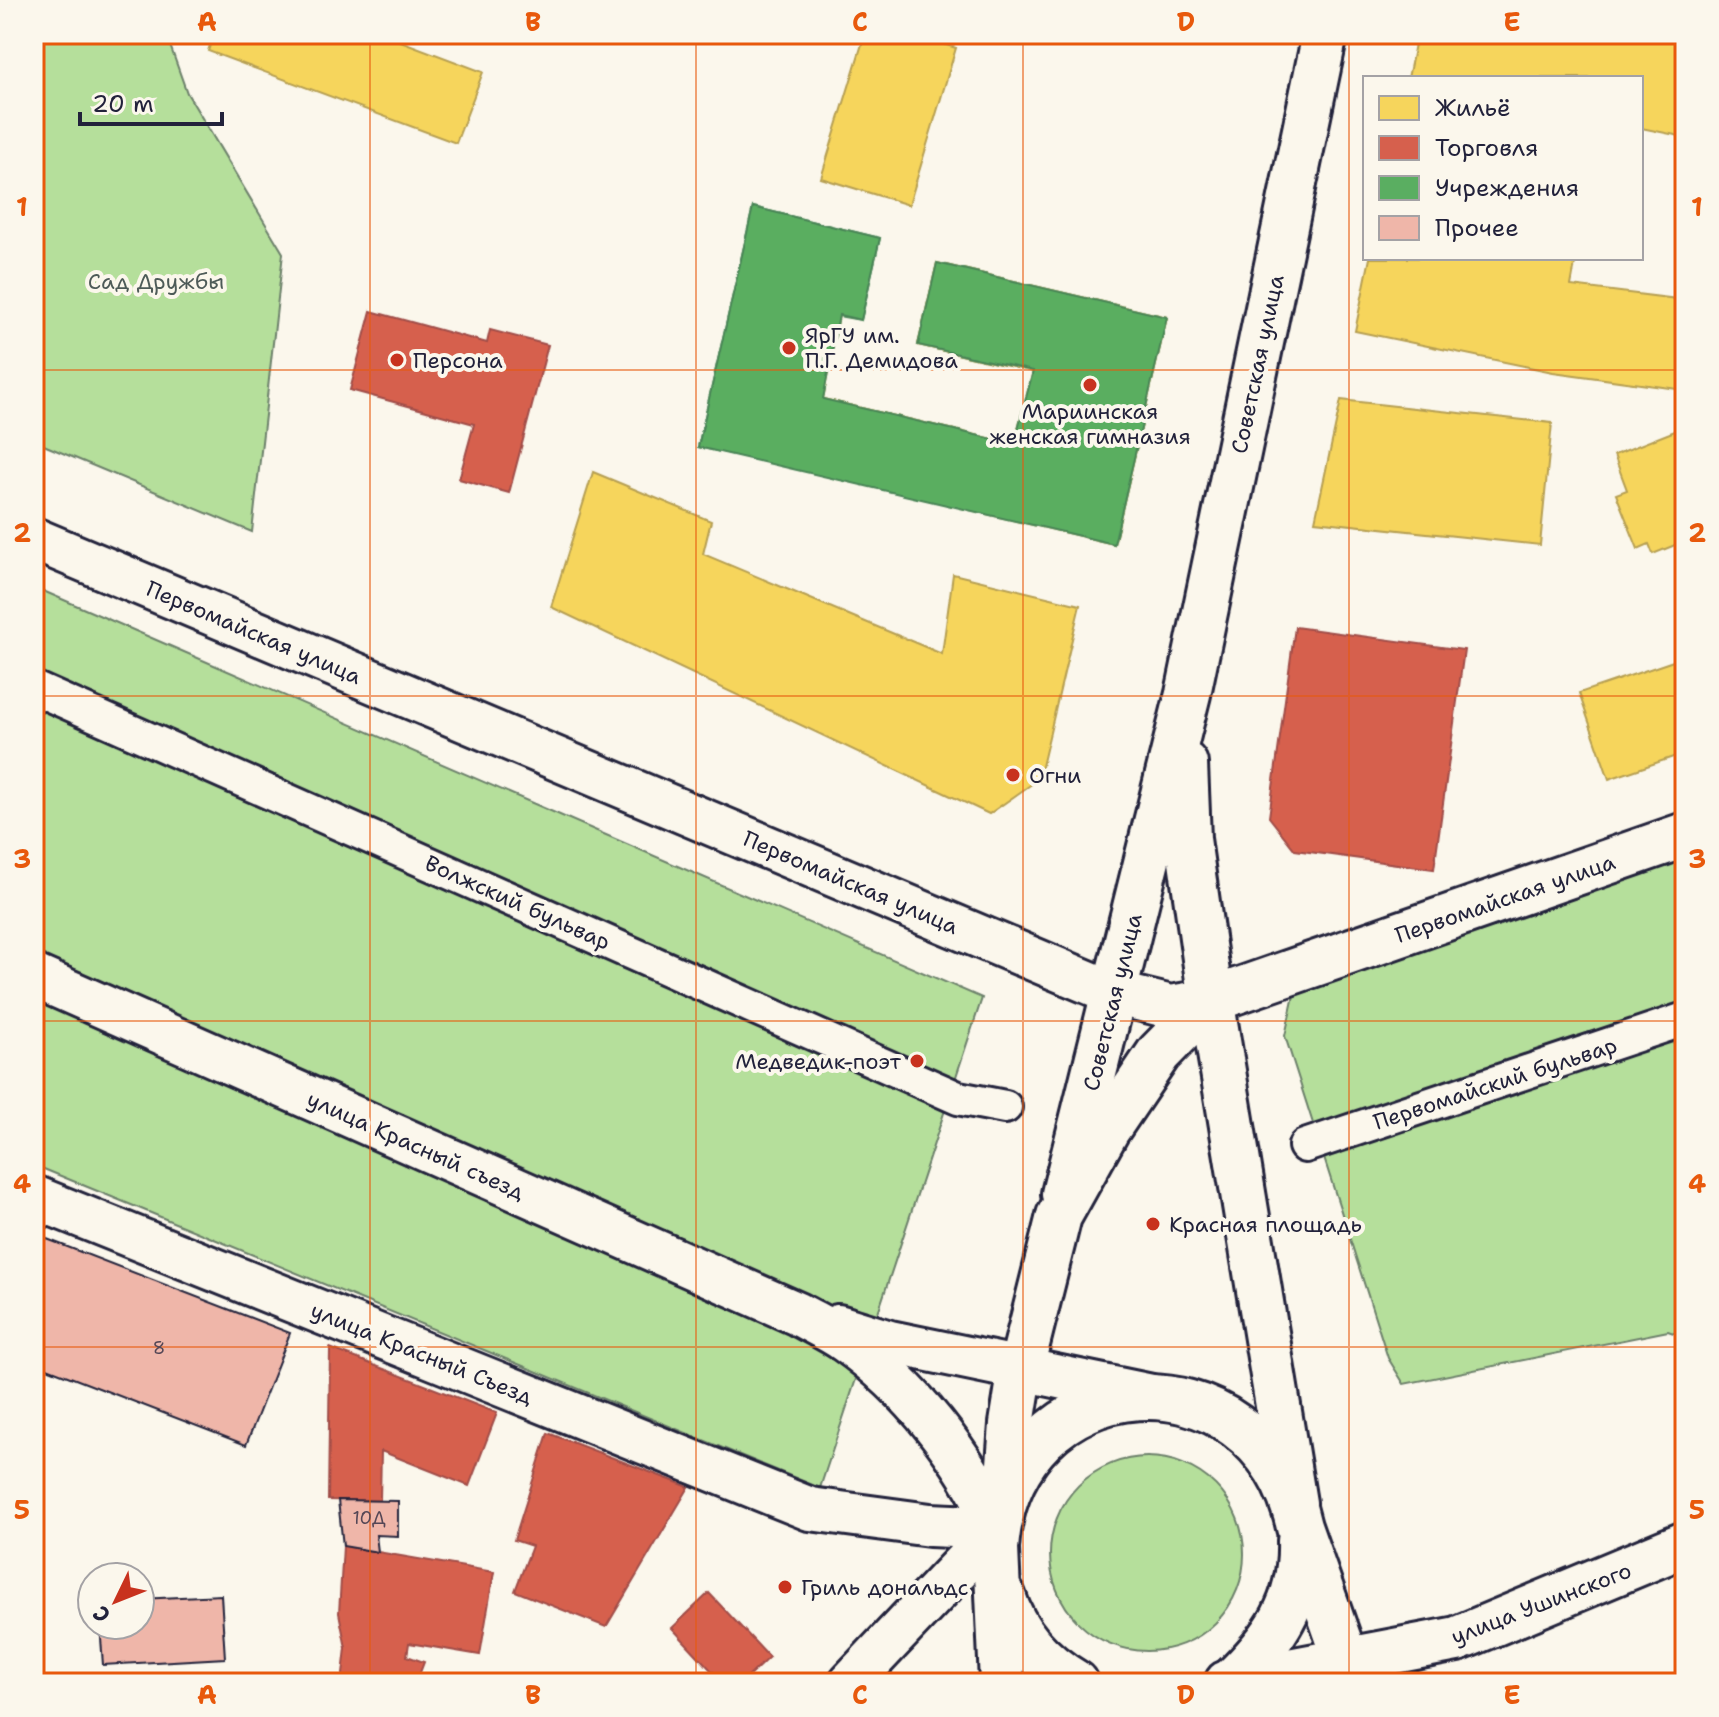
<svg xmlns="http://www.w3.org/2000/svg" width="1719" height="1717" font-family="'Shantell Sans',sans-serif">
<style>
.green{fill:#b5df9b;stroke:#6c806b;stroke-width:2}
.homes{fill:#f6d55c;stroke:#b69f52;stroke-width:2}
.shops{fill:#d6604d;stroke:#a04d48;stroke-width:2}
.public{fill:#5aae61;stroke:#498456;stroke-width:2}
.building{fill:#efb6a9;stroke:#22223b;stroke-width:2}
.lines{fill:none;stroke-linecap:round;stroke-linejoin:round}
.pedestrian-casing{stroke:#22223b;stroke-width:38}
.minor-casing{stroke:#22223b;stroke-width:48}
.tertiary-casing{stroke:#22223b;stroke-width:50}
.primary-casing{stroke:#22223b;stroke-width:50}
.pedestrian{stroke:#fbf7ec;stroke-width:32}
.minor{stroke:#fbf7ec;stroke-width:42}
.tertiary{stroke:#fbf7ec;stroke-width:44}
.primary{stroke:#fbf7ec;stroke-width:44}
.grid{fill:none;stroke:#e8590c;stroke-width:2;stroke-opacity:0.55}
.poi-dot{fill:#c8321e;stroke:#fbf7ec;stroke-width:3}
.labels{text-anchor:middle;stroke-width:8;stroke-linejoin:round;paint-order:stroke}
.number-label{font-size:18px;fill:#554756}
.park-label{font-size:22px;fill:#4e5b58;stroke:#fbf7ec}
.poi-label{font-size:22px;fill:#22223b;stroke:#fbf7ec;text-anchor:start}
.street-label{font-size:22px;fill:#22223b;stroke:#fbf7ec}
.neatline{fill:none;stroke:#e8590c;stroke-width:3}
.grid-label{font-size:26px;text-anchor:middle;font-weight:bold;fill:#e8590c}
</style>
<rect width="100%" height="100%" fill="#fbf7ec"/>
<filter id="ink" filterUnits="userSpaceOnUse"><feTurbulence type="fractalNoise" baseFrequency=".0125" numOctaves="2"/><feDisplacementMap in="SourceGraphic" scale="16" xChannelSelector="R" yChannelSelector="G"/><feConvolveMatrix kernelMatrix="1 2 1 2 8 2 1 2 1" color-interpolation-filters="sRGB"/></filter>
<g filter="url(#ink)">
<g class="green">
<path d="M34,34H166L187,93L283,253L252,532L34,441Z"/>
<path d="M34,587L982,998L820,1488L34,1165Z"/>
<path d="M1685,848V1337L1668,1331L1404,1384L1388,1358L1285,1036L1297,982Z"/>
<circle cx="1147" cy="1554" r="97"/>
</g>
<g class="homes">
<path d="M214,34H382L483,72L456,143L208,51Z"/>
<path d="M865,34H911L956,48L909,205L821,178Z"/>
<path d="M1417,34H1652L1685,41V137L1641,128V78H1408Z"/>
<path d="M1370,258H1576L1571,286L1685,300V390L1553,372L1355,331Z"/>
<path d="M937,263L1167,317L1114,544L810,471L823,399L1014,444L1054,456L1073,381L918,345Z"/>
<path d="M937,263L1167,317L1114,544L999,517L1014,444L1054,456L1073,381L918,345Z"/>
<path d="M805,310L839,315L823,399L786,390Z"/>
<path d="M1033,371L1073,381L1054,456L1014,444Z"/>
<path d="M823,399L1014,444L999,517L810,471Z"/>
<path d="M1341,400L1552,423L1540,545L1315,521Z"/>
<path d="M1685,427V541L1653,554L1649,544L1638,549L1616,494L1627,490L1614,455Z"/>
<path d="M593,472L711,521L703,554L942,654L953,574L1080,605L1039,779L989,814L551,607Z"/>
<path d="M1685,657V753L1609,779L1579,693Z"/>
</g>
<g class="shops">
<path d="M371,311L487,343L490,330L548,345L509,493L459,479L474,424L350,390Z"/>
<path d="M1295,627L1464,650L1434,869L1295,850L1269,817Z"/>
<path d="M330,1348L497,1413L469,1486L381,1451L380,1501L328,1500Z"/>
<path d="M548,1433L689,1487L606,1627L515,1591L532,1546L514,1540Z"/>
<path d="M343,1546L494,1572L480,1655L409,1643L407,1656L424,1662L416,1683H342L346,1648L339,1613Z"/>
<path d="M709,1593L769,1657L742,1683H723L672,1628Z"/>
</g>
<g class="public">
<path d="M753,207L880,238L861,320L805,310L786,390L823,399L810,471L698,447Z"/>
<path d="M753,207L880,238L861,320L839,315L823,399L1014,444L1033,371L918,345L937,263L1167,317L1114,544L698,447Z"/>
</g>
<g class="building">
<path d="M34,1234L290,1333L246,1445L34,1363Z"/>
<path d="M338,1500L398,1501V1536L376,1535L378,1552L343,1546Z"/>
<path d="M221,1595L225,1658L103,1665L100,1625H140V1599Z"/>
</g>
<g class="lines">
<g class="pedestrian-casing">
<g id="pedestrian">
<path d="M34,688L958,1098L1005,1107"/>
<path d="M1305,1146L1685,1019"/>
</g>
</g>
<g class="minor-casing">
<g id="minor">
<path d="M34,539L1114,993L1171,1007L1211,1000"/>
<path d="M34,976L798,1314C814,1323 832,1331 847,1342C911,1387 966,1457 997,1528"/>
<path d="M34,1197L810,1509L930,1525L997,1528"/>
<path d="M838,1326L890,1342L1152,1396"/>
<path d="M850,1683L997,1528"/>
</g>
</g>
<g class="tertiary-casing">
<g id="tertiary">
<path d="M1185,764L1188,839L1208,980L1294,1503"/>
<path d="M1064,1194L1188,694L1325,34"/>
</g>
</g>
<g class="primary-casing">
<g id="primary">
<path d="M1007,1492L1012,1424L1021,1368L1059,1216L1107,1130L1159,1053L1211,1000L1685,835"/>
<path d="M1003,1596C1015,1635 1042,1663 1076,1683"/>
<path d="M1232,1681C1274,1640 1302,1603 1300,1541"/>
<path d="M1002,1683L996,1549C1009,1359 1258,1342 1299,1527L1354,1683"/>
<path d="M1227,1683L1457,1639L1685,1544"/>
</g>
</g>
<use href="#pedestrian" class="pedestrian"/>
<use href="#minor" class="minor"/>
<use href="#tertiary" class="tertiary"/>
<use href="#primary" class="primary"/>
</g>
</g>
<path class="grid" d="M370,34V1683M696,34V1683M1023,34V1683M1349,34V1683M34,370H1685M34,696H1685M34,1021H1685M34,1347H1685"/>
<g class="poi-dot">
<circle cx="789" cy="348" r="8"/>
<circle cx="397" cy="360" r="8"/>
<circle cx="1090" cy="385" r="8"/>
<circle cx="1013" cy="775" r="8"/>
<circle cx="917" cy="1061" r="8"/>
<circle cx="1153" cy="1224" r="8"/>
<circle cx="785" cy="1587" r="8"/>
</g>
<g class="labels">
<g class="number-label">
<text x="159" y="1354">8</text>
<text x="369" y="1524">10Д</text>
</g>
<g class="park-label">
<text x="156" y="289">Сад Дружбы</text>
</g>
<g class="poi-label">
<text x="805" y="343">ЯрГУ им.<tspan x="805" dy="25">П.Г. Демидова</tspan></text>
<text x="413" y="368">Персона</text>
<text x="1090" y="419" text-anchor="middle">Мариинская<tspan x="1090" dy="25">женская гимназия</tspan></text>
<text x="1029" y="783">Огни</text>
<text x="901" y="1069" text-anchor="end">Медведик-поэт</text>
<text x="1169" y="1232">Красная площадь</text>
<text x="801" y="1595">Гриль дональдс</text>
</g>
<g class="street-label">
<text transform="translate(1257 364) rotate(-78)" y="8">Советская улица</text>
<text transform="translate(254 632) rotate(23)" y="8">Первомайская улица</text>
<text transform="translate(851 882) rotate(23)" y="8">Первомайская улица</text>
<text transform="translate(1505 898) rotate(-19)" y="8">Первомайская улица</text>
<text transform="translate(518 902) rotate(24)" y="8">Волжский бульвар</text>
<text transform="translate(1112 1002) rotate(-76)" y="8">Советская улица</text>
<text transform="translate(1495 1083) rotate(-18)" y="8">Первомайский бульвар</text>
<text transform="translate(416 1145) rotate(24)" y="8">улица Красный съезд</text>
<text transform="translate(422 1353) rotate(22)" y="8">улица Красный Съезд</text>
<text transform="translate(1541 1603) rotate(-21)" y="8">улица Ушинского</text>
</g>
</g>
<rect width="1719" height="1717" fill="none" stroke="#fbf7ec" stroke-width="88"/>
<rect x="1363" y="76" width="280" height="184" fill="#fbf7ec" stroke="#a4a2a5" stroke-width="2"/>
<rect x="1379" y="96" width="40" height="24" fill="#f6d55c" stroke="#a4a2a5" stroke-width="2"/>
<text x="1435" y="116" font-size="24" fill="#22223b">Жильё</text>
<rect x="1379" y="136" width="40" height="24" fill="#d6604d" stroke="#a4a2a5" stroke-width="2"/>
<text x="1435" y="156" font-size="24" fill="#22223b">Торговля</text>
<rect x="1379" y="176" width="40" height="24" fill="#5aae61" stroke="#a4a2a5" stroke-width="2"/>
<text x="1435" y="196" font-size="24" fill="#22223b">Учреждения</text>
<rect x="1379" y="216" width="40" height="24" fill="#efb6a9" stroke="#a4a2a5" stroke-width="2"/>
<text x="1435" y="236" font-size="24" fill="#22223b">Прочее</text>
<g transform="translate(116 1601) rotate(227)"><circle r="38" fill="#fbf7ec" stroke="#a4a2a5" stroke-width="2"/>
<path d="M0-6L14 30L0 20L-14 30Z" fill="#c8321e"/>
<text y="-12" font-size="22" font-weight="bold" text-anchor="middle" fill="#22223b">С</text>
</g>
<path d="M80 112v12h142v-12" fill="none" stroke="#22223b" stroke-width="4"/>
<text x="92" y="112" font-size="24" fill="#22223b" stroke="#fbf7ec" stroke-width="6" paint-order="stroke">20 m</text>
<rect x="44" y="44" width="1631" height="1629" class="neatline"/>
<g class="grid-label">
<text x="207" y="31">A</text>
<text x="533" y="31">B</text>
<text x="860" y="31">C</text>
<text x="1186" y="31">D</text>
<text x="1512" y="31">E</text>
<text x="22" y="216">1</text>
<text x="1697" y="216">1</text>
<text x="22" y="542">2</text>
<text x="1697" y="542">2</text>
<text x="22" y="868">3</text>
<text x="1697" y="868">3</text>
<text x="22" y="1193">4</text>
<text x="1697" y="1193">4</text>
<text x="22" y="1519">5</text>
<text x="1697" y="1519">5</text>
<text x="207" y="1704">A</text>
<text x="533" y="1704">B</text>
<text x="860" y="1704">C</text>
<text x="1186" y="1704">D</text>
<text x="1512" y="1704">E</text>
</g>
</svg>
